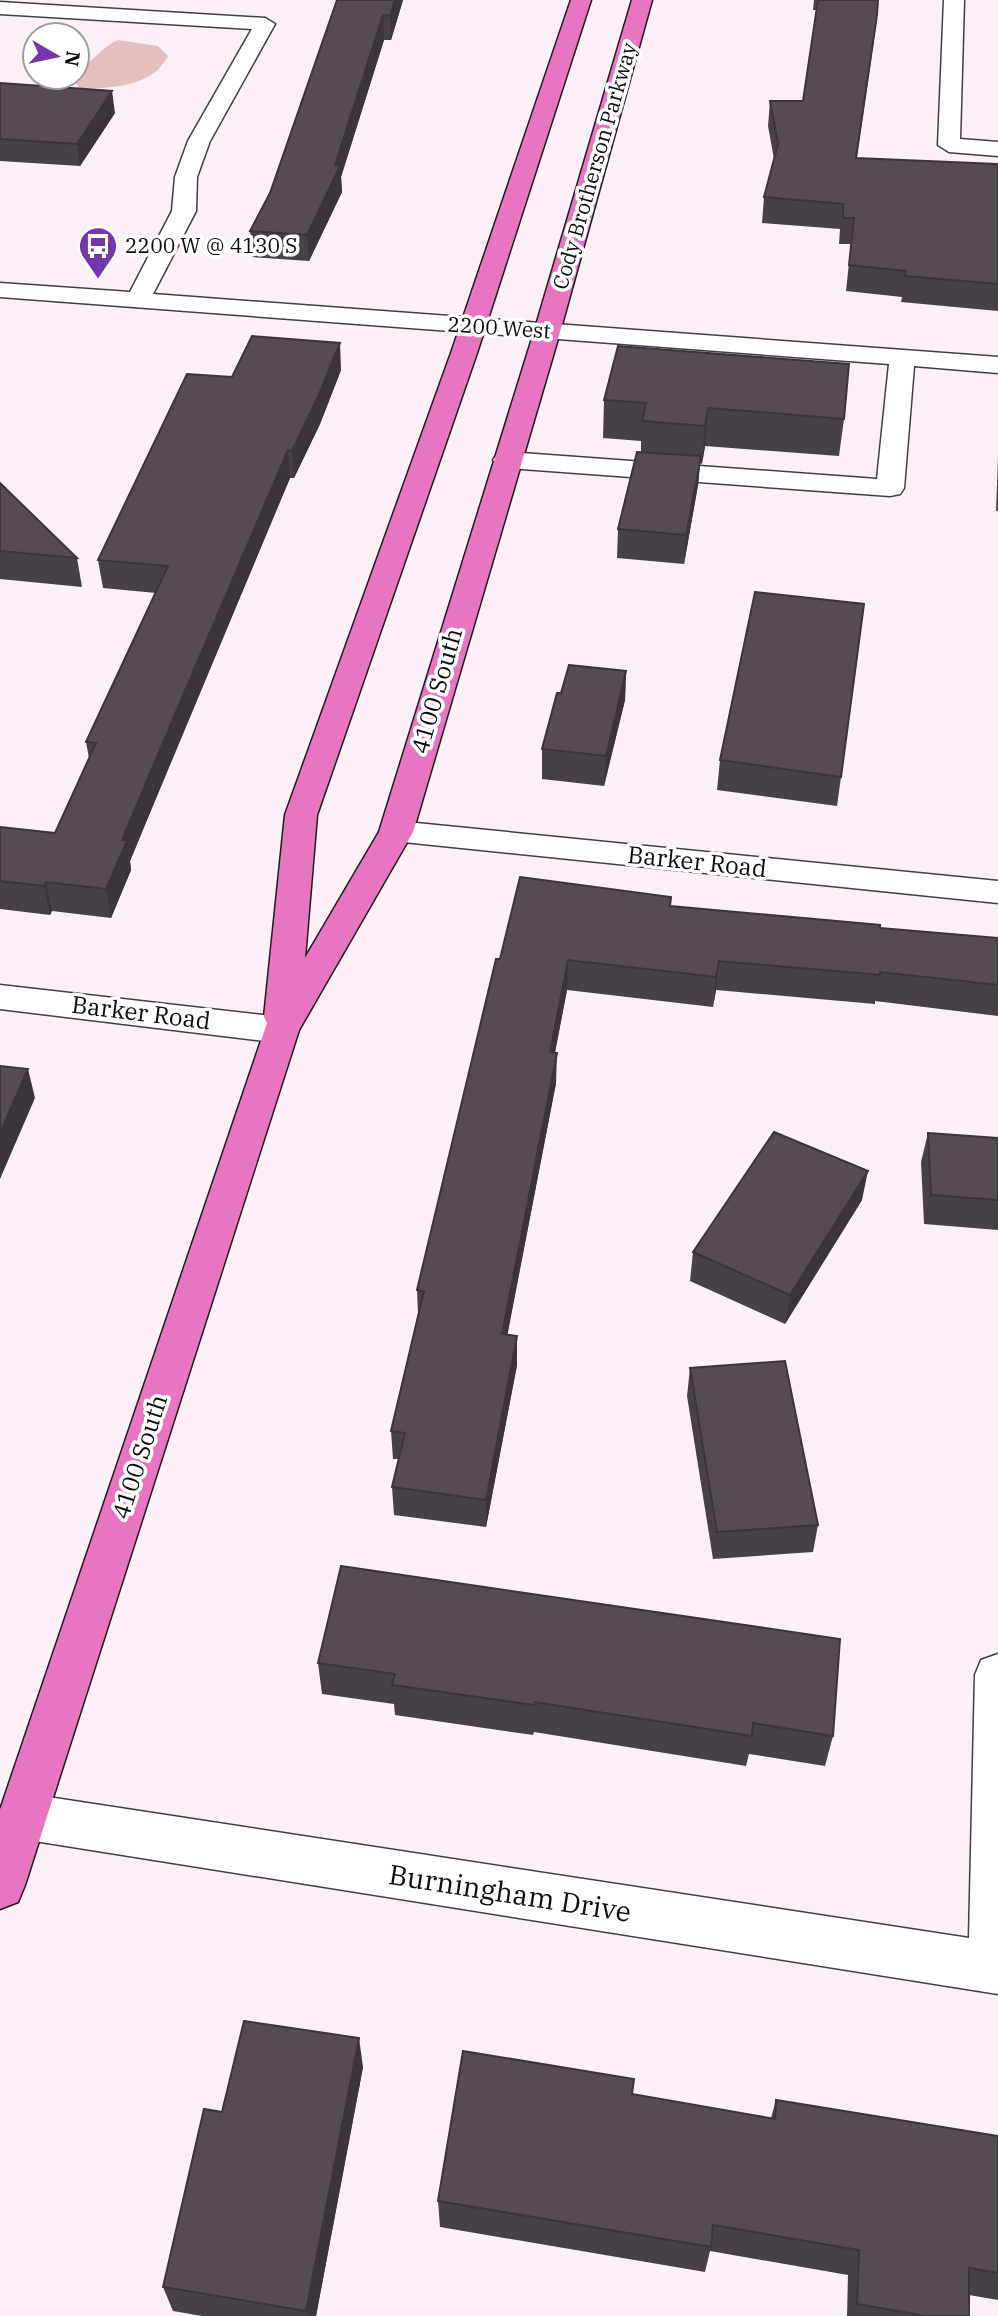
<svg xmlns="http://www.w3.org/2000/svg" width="998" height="2316" font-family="'IBM Plex Serif',serif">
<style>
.green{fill:#e3bfbd}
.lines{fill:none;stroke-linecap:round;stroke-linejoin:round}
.minor-casing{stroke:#404040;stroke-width:3}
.major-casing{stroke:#1e1e1e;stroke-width:3}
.minor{fill:#fff;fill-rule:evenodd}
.major{fill:#e775c2;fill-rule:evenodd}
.wall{fill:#484048}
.shaded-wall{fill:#3b343b}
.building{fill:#544b54;stroke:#3b343b;stroke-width:2}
.labels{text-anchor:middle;stroke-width:7;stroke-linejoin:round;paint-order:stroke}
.far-street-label{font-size:21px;fill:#0d0d0d;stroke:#fff}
.far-poi-label{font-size:21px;fill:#0d0d0d;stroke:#fff;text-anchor:start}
.street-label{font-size:24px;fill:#0d0d0d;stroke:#fff}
.near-street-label{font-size:28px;fill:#0d0d0d;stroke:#fff}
</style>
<rect width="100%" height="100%" fill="#fdeff8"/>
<path class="green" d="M118,40L158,46L168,56C153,87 110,89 79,88L73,77H77V72C93,62 100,48 118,40Z"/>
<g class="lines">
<g class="minor-casing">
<g id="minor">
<path d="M944,0H964L960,139L998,142V156L949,152L938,145Z"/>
<path d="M0,2L265,18L275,24L210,141L197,177L196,211L153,294L998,357V373L914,366L904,488L900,494L890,496L507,468L497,466L493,460L497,454L507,452L877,479L889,364L0,297V283L130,292L172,211L175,177L188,141L252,29L0,14Z"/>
<path d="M396,821L998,881V903L384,840L379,832L384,824Z"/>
<path d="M0,985L281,1017L294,1021L299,1030L294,1039L281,1043L0,1009Z"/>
<path d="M998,1654V1994L22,1839L5,1832L0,1810L5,1800L22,1793L969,1938L975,1675L981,1660Z"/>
</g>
</g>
<g class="major-casing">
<path id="major" d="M571,0H591L477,353L317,815L305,958L379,832L534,332L632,0H652L560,332L413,832L299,1030L25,1885L18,1902L0,1909V1810L267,1023L264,1017L285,815L451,353Z"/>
</g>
<use href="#minor" class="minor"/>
<use href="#major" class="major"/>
</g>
<g class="wall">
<path d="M337,0H403L391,40H384L341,177L342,192L309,261L252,257L250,231L270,193Z"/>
<path d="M814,0H878L874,39L856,158L998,164V311L901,302L902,297L846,291L851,244H839L840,229L762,223L764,197L774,159L768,126L770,101H803L817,10H813Z"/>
<path d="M0,83L115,113L80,166L0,161Z"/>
<path d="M341,370L320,424L294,478H290L176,748L130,861L131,870L111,918L52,911L50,915L0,909V827L55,833L89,758L86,742L156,593L103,588L98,560L232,377Z"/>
<path d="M604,400L844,419L839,456L705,446L702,464L700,463L698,485L684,564L617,558L618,529L641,452V441L603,438Z"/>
<path d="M998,456V511H996Z"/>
<path d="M0,483L77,558L82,587L0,579Z"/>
<path d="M626,671L625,700L604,786L542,779V749L561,693Z"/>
<path d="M720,760L841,777L837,806L717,790Z"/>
<path d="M671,906L880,928L998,938V1016L875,1001V1004L716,990L713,1007L567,990L555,1053L556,1083L507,1335L517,1365L486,1527L394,1515L392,1487L399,1459H393L391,1431L418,1314L417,1290L500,959Z"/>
<path d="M928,1133L998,1138V1230L924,1224L921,1162Z"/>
<path d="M862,1200L785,1324L690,1281L693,1252Z"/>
<path d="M690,1368L818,1525L813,1552L713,1559L687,1396Z"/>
<path d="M341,1566L833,1736L825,1766L749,1754L746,1766L534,1732L533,1735L395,1715L394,1704L322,1694L318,1663Z"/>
<path d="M363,2067L316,2316H202L173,2311L163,2287L222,2112Z"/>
<path d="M632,2094L771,2118L776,2100L998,2136V2300L969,2295V2316H847L848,2275L710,2251L705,2272L440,2227L438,2201Z"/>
</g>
<g class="shaded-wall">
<path d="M395,0H403L391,40L390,16Z"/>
<path d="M383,15L384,40L341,177L342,192L309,261L307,235Z"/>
<path d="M877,15L874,39L853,183L856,158Z"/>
<path d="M112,91L115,113L80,166L77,144Z"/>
<path d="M340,343L341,370L320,424L294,478L292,451Z"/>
<path d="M708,408L705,446L702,464L705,426Z"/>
<path d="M288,450L290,478L130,861L131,870L111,918L106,889L122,840Z"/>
<path d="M701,456L698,485L684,564L686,535Z"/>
<path d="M626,671L625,700L604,786L606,756Z"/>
<path d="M46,882L52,911L50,915L44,886Z"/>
<path d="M568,960L567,990L549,1082L550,1052Z"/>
<path d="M719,961L716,990L713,1007L716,977Z"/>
<path d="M557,1053L556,1083L502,1363V1334Z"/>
<path d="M28,1069L35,1098L0,1179V1133Z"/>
<path d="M868,1171L862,1200L785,1324L790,1295Z"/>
<path d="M517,1336V1365L486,1527V1500Z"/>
<path d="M359,2038L363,2067L316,2316H308L306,2311Z"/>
</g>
<g class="building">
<path d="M337,0H395L390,16L383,15L335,165L340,166L307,235L250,231L270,193Z"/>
<path d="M818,0H878L877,15L856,158L998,164V284L905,276L906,271L849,265L854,218H843V204L764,197L778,144L770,101H803Z"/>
<path d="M0,83L112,91L77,144L0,139Z"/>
<path d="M252,336L340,343L318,397L292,451L288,450L173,719L122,840L127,841L106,889L46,882L44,886L0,881V827L55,833L96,743L86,742L168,566L98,560L187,374L232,377Z"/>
<path d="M618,346L849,364L844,419L708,408L705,426L642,421L646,403L604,400Z"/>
<path d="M637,452L701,456L686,535L618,529Z"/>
<path d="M0,483L77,558L0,551Z"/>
<path d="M755,592L864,604L841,777L720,760Z"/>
<path d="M569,665L626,671L606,756L542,749L557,693H561Z"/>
<path d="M520,877L671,897L670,906L880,925V928L998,938V985L880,972V975L719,961L716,977L568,960L550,1052L557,1053L502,1334L517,1336L486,1500L392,1487L405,1433L391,1431L424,1291L417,1290L496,959H500Z"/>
<path d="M0,1066L28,1069L0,1133Z"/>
<path d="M774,1132L868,1171L790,1295L693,1252Z"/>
<path d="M928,1133L998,1138V1200L931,1195Z"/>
<path d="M785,1361L818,1525L717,1532L690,1368Z"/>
<path d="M341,1566L840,1639L833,1736L753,1723L752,1736L535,1702L534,1705L392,1685L395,1674L318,1663Z"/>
<path d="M244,2021L359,2038L306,2311L163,2287L204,2109L222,2112Z"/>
<path d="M463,2051L634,2079L632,2094L775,2119L776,2100L998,2136V2273L969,2268V2316H926L857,2304L859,2250L713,2225L711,2247L438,2201Z"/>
</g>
<defs>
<g id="bus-pin" transform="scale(2.0125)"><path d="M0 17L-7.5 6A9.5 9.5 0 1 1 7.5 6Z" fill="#7437ab" stroke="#fff"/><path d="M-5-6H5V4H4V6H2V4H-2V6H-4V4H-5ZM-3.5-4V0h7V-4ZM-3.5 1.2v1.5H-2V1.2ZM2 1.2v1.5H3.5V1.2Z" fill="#fff"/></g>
</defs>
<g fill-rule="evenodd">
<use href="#bus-pin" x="98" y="246"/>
</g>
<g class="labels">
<g class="far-street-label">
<text transform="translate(595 166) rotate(-74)" y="7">Cody Brotherson Parkway</text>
<text transform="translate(499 328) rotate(4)" y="7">2200 West</text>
</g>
<g class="far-poi-label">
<text x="125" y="253">2200 W @ 4130 S</text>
</g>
<g class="street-label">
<text transform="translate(437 691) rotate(-74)" y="8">4100 South</text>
<text transform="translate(697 862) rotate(6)" y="8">Barker Road</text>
<text transform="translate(141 1013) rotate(7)" y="8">Barker Road</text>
<text transform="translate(140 1457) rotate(-72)" y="8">4100 South</text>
</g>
<g class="near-street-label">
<text transform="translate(510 1893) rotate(9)" y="10">Burningham Drive</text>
</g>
</g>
<g transform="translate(56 56) rotate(99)"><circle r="33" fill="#ffffff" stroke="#9e9e9e" stroke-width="2"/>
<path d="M0-5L12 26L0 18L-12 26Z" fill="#7437ab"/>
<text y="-10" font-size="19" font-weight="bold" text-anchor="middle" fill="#0d0d0d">N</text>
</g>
</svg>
